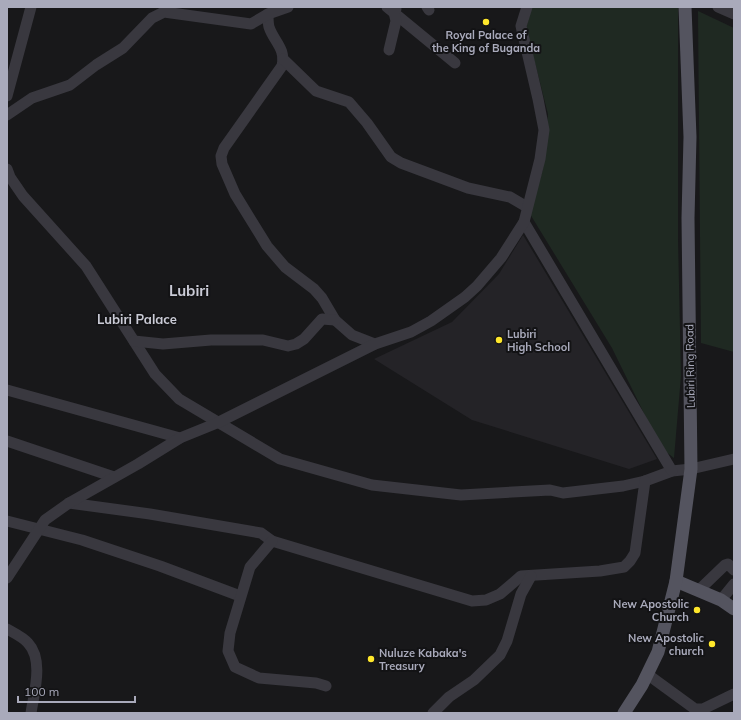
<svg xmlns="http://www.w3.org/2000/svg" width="741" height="720" font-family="Mulish,sans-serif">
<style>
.built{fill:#242327}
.green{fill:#1f2922}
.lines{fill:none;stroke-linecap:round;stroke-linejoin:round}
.minor{stroke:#39383f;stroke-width:11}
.major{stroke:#54545f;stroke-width:13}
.poi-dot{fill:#ffe72b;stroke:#131315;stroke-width:1.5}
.labels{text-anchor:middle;stroke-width:4;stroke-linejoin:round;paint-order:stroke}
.poi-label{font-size:11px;font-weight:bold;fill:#a9aabb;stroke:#131315;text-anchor:start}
.street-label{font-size:11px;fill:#a9aabb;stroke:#131315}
.quarter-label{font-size:13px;font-weight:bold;fill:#cacbd6;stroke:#131315}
.district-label{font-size:15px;font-weight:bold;fill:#cacbd6;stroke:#131315}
</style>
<rect width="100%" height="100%" fill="#18181a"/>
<path class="built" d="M523,235L657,459L629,469L472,420L374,359L452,322L499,274Z"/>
<g class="green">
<path d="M532,7H678V239L681,376L674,458L661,448L612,348L530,214L543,169L548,114L526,28Z"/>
<path d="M698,11L734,28V352L701,343Z"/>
</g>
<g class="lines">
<g class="minor">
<path d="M387,7L455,63"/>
<path d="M427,7L429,10"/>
<path d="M718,7L734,14"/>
<path d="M268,14C268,18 268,23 269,27C274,42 286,48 282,66L224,148L221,156L222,164L235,194L267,246L285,267L314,289L322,298L335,320L352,335L375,344"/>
<path d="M389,50L396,21L394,12L396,9"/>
<path d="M283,59L316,91L349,102L367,123L391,157L401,163L468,188L510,197L527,207"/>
<path d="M7,96L31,7"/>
<path d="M7,115L32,98L70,85L96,65L123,48L152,18L164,12L251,24L268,14L288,7"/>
<path d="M7,169L10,177L23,196L86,266L155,374L179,399L280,459L372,485L461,495L550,490L563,493L623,486L645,481L672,471L691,469L734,459"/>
<path d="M524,222L672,471"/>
<path d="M134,341L163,344L211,340H263L288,346L296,344L304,339L322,319L335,320"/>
<path d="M7,390L180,438"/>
<path d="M7,441L114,477"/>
<path d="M69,503L150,514L261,533L272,541L472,601L486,600L500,594L521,576L600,571L624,567L630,561L635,553L645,481"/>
<path d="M7,521L82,540L160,566L240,596"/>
<path d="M272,541L250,567L230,633L228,651L235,667L259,678L316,683L326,686"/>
<path d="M7,578L45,520L69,503L138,464L180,438L217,423L375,344L411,332L431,321L465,297L477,286L501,258L524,222L540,159L544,130L538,99L521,26L527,7"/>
<path d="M699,590L725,565L728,564L734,570"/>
<path d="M721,600L734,584"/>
<path d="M7,629C14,633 23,637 28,643C44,660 34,693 31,713"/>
<path d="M647,674L695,709H703L734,694"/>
<path d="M433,713L449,697L474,680L500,655L507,641L521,594L531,576"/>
</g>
<g class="major">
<path d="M676,581L721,600L734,609"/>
<path d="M624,713L642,685L658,652L676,581L691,469L688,218L690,137L685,7"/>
</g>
</g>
<g class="poi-dot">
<circle cx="486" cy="22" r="4"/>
<circle cx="499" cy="340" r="4"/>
<circle cx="697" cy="610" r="4"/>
<circle cx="712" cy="644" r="4"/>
<circle cx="371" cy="659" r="4"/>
</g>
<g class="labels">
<g class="poi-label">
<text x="486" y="39" text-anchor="middle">Royal Palace of<tspan x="486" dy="13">the King of Buganda</tspan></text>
<text x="507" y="338">Lubiri<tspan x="507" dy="13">High School</tspan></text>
<text x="689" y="608" text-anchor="end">New Apostolic<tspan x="689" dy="13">Church</tspan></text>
<text x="704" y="642" text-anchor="end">New Apostolic<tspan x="704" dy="13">church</tspan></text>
<text x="379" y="657">Nuluze Kabaka's<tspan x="379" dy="13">Treasury</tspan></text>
</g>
<g class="street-label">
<text transform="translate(690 366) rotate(-91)" y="4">Lubiri Ring Road</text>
</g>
<g class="quarter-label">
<text x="137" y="324">Lubiri Palace</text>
</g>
<g class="district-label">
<text x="189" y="296">Lubiri</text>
</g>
</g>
<rect width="741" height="720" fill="none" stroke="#a9aabb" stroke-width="16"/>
<path d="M18 696v6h117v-6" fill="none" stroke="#a9aabb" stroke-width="2"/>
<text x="24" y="696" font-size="12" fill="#a9aabb" stroke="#131315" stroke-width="3" paint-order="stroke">100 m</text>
</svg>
